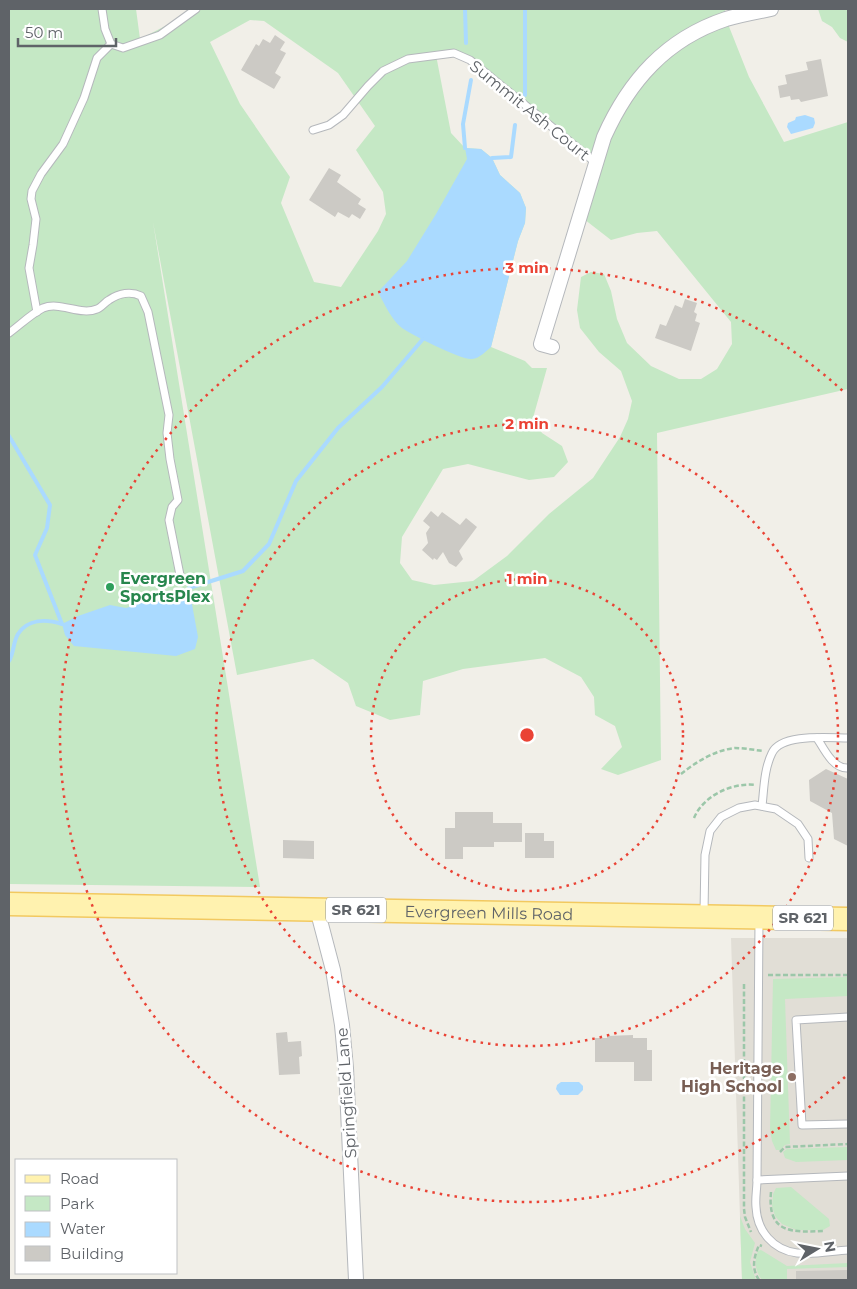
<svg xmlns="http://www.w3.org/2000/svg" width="857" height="1289" font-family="Montserrat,sans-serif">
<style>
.education{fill:#e1ded6}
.green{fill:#c5e8c5;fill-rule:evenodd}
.water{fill:#aadaff}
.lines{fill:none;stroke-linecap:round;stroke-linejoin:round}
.stream{stroke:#aadaff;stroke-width:4}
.building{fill:#cccac5}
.lane-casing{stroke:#b5b8bc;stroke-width:9}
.street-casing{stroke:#b5b8bc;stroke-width:16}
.primary-casing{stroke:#f2c960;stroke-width:25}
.path{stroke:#9cc7a9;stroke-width:2.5;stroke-dasharray:5 2.5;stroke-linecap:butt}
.lane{stroke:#fff;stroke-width:7}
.street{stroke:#fff;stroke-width:14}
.primary{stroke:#fff2af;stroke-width:22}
.ring{fill:none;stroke:#ea4335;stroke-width:2.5;stroke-dasharray:2.5 5}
.leisure-dot{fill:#2e9e5b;stroke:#fff;stroke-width:2}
.education-dot{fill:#8d6e63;stroke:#fff;stroke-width:2}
.labels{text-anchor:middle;stroke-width:5;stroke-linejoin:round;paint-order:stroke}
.shield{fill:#fff;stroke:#8f9295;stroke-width:1}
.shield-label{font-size:15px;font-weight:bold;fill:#5f6368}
.street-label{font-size:16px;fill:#5f6368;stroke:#fff}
.leisure-label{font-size:16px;font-weight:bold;fill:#27864d;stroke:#fff;text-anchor:start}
.education-label{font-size:16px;font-weight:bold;fill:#785e54;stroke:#fff;text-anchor:end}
.centre{fill:#ea4335;stroke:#fff;stroke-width:2.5}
.ring-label{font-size:15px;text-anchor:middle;font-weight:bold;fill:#ea4335;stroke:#fff;stroke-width:5;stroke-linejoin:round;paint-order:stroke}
</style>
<rect width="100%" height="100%" fill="#f1efe8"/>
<path class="education" d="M731,938H848V1280H742Z"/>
<g class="green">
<path d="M9,9H136L140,39L198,9H725L726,19L749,77L784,142L848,122V389L657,433L661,760L618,775L601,769L622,747L615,726L595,715L594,697L581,677L545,658L463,669L423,681L420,715L390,720L356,706L348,683L313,659L237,675L153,222L260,887L9,884ZM250,20L264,21L338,73L375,126L356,150L383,192L386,214L378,231L341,287L314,282L281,203L290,177L240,104L210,42ZM454,53L470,60L596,163L580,216L611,240L637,233L657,231L731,322L732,344L717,369L701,379H679L651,366L627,343L617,319L611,291L604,274L591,272L581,277L577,310L580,328L599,352L621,371L632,401L628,419L620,437L593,478L549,514L507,556L473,581L434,585L412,580L400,563L402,537L443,469L468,464L529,480L554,477L568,462L562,446L542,433L533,418L547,368H532L525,361L491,347L518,241L525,223L526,208L520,193L500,175L492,158L481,149L465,148L451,133L436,55Z"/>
<path d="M818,9H848V42L840,38L832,27L822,21Z"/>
<path d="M848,977V996L785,999L790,1144L785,1145L780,1150H776L772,1141L770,1130L773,979Z"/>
<path d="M848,1147V1160L796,1162L785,1158L783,1152L787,1149Z"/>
<path d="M791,1187L829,1219L830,1226L823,1230H796L782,1224L775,1216L772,1206L773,1194L776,1188Z"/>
<path d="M740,1216L745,1229L755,1243L750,1262L756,1280H742Z"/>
<path d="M761,1250L787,1266L848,1263V1267L787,1269V1280H762C755,1270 754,1262 758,1251Z"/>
</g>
<g class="water">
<path d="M805,115L814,118L815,123L813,128L791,134L787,127L788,123L795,120L796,117Z"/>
<path d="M465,148L481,149L492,158L500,175L520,193L526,208L525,223L518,241L491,347C485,352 480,358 472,359C463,361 410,334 402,328C391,319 385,305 378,292L407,261L436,214L467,159Z"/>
<path d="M189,588L198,637L195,649L176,656L74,646L65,635L62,624L78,616L110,605L126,608Z"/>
<path d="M561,1082H579L583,1086V1090L578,1095H560L556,1089L557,1085Z"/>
</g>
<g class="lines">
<g class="stream">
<path d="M465,9L466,43"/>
<path d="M525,9V95"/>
<path d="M465,148L463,124L471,80"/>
<path d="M492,158L511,157L515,125"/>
<path d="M9,436L50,505L47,528L35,555L62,624"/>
<path d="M189,588L243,571L269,544L296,481L338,428L382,387L423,339"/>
<path d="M9,661C14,653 13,642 18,634C28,619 46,619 62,624"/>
</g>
</g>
<g class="building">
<path d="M275,35L285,42L280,50L286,53L275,73L281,77L274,89L241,70L256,44L259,46L263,39L270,43Z"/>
<path d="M821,59L828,96L801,102L799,99L791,100L790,96L780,98L778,86L787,84L785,75L808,70L806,62Z"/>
<path d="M329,168L341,175L337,182L361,199L358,204L366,209L360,219L352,214L349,218L338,212L335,217L309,200Z"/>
<path d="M685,299L697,303L694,312L697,314L695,321L700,323L691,351L655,338L660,324L666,326L675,305L682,308Z"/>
<path d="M431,511L438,517L442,512L460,525L466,518L477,527L459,551L463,559L456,567L449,563L443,552L437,560L434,558L433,560L422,550L428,543L426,533L430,527L423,521Z"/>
<path d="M826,769L848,779V846L834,839L832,813L810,801L809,780Z"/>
<path d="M455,812H493V823H522V842H494V847H463V859H445V828H455Z"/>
<path d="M525,833H544V841H554V858H525Z"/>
<path d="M283,840L314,841V859L283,858Z"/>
<path d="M287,1032L288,1042L301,1041L302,1056L299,1057L300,1074L279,1075L276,1033Z"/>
<path d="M633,1035V1038H647V1050H652V1081H634V1062H595V1038H607V1036Z"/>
<path d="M848,1270V1280H796V1271Z"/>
</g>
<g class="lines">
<g class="lane-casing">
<g id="lane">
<path d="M102,9L105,29L111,44L123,48L160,35L196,9"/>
<path d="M313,130L329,125L343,115L368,86L383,71L408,59L454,53L470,60L596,163"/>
<path d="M37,312L29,268L33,245L36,219L31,199L32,191L41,174L63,144L84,98L97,58L111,44"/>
<path d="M9,333C20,325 31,314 43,308C60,301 80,316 97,309C101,308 105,302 109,300C119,293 131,291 141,296L148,312L169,415L167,433L170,459L178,500L172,507L169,520L180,575"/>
<path d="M817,738C824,749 833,769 848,768"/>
<path d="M762,806C764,789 764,769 772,753C781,733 829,738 848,738"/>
<path d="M704,912L705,855L710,831L721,817L739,808L755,805L776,809L798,824L808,839L809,858"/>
<path d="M759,921L757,1180C757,1189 755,1198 756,1207C757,1231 773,1250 797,1253C813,1255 832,1251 848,1250"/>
<path d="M848,1017L796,1020L802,1125L848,1124"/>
<path d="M757,1180L848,1176"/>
</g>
</g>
<g class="street-casing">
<g id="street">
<path d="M552,347L541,344L604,137C629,81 666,39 726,19C740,15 756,12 771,9"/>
<path d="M317,909L333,970L342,1025L346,1068L356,1280"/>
</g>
</g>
<g class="primary-casing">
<g id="primary">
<path id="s1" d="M9,904L848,919"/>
</g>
</g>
<g class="path">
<path d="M681,774C696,762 715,750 735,748C744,748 754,750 763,751"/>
<path d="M694,818C703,796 732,782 756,785"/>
<path d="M768,975H848"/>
<path d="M744,984V1209L745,1217L751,1232"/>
<path d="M780,1152L785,1147L848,1144"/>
<path d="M771,1192C767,1235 793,1232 825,1231"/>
<path d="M759,1280C751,1268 754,1257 759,1245L762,1246"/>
</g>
<use href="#lane" class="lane"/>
<use href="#street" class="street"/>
<use href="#primary" class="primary"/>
</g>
<g class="ring">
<circle cx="527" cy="735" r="156"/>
<circle cx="527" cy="735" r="311"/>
<path d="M845 1077A467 467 0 1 1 845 393"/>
</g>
<circle class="leisure-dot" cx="110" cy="587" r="5"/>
<circle class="education-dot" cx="792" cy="1077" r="5"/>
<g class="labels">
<g class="shield">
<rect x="326" y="897.5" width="60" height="25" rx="4"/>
<rect x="773" y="905.5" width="60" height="25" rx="4"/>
</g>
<g class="shield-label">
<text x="356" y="915">SR 621</text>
<text x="803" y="923">SR 621</text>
</g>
<g class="street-label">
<text transform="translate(530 110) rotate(39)" y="6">Summit Ash Court</text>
<text dy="6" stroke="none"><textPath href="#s1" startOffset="480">Evergreen Mills Road</textPath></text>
<text transform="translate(346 1093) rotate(-94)" y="6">Springfield Lane</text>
</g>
<g class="leisure-label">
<text x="120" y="584">Evergreen<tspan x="120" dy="18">SportsPlex</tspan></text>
</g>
<g class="education-label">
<text x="782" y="1074">Heritage<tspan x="782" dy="18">High School</tspan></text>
</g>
</g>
<circle cx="527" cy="735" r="8" class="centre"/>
<g class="ring-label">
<text x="527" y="273">3 min</text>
<text x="527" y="429">2 min</text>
<text x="527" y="584">1 min</text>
</g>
<rect width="857" height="1289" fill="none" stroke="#5f6368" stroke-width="20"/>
<rect x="15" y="1159" width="162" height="115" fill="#ffffff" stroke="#bfc1c3"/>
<rect x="25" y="1175" width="25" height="8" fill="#fff2af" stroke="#bfc1c3"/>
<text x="60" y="1184" font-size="15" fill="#5f6368">Road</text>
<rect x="25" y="1196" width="25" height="15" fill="#c5e8c5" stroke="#bfc1c3"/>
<text x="60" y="1209" font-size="15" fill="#5f6368">Park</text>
<rect x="25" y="1222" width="25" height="15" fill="#aadaff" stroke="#bfc1c3"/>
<text x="60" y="1234" font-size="15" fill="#5f6368">Water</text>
<rect x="25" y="1246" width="25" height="15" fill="#cccac5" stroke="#bfc1c3"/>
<text x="60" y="1259" font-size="15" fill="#5f6368">Building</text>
<g transform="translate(817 1249) rotate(80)" stroke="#ffffff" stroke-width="4" paint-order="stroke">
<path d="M0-4L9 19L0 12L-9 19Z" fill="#5f6368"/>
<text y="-8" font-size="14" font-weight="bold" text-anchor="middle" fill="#5f6368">N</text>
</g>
<path d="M18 38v8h98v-8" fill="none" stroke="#5f6368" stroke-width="2.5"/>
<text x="25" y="38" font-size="15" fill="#5f6368" stroke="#ffffff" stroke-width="4" paint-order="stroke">50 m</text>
</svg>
